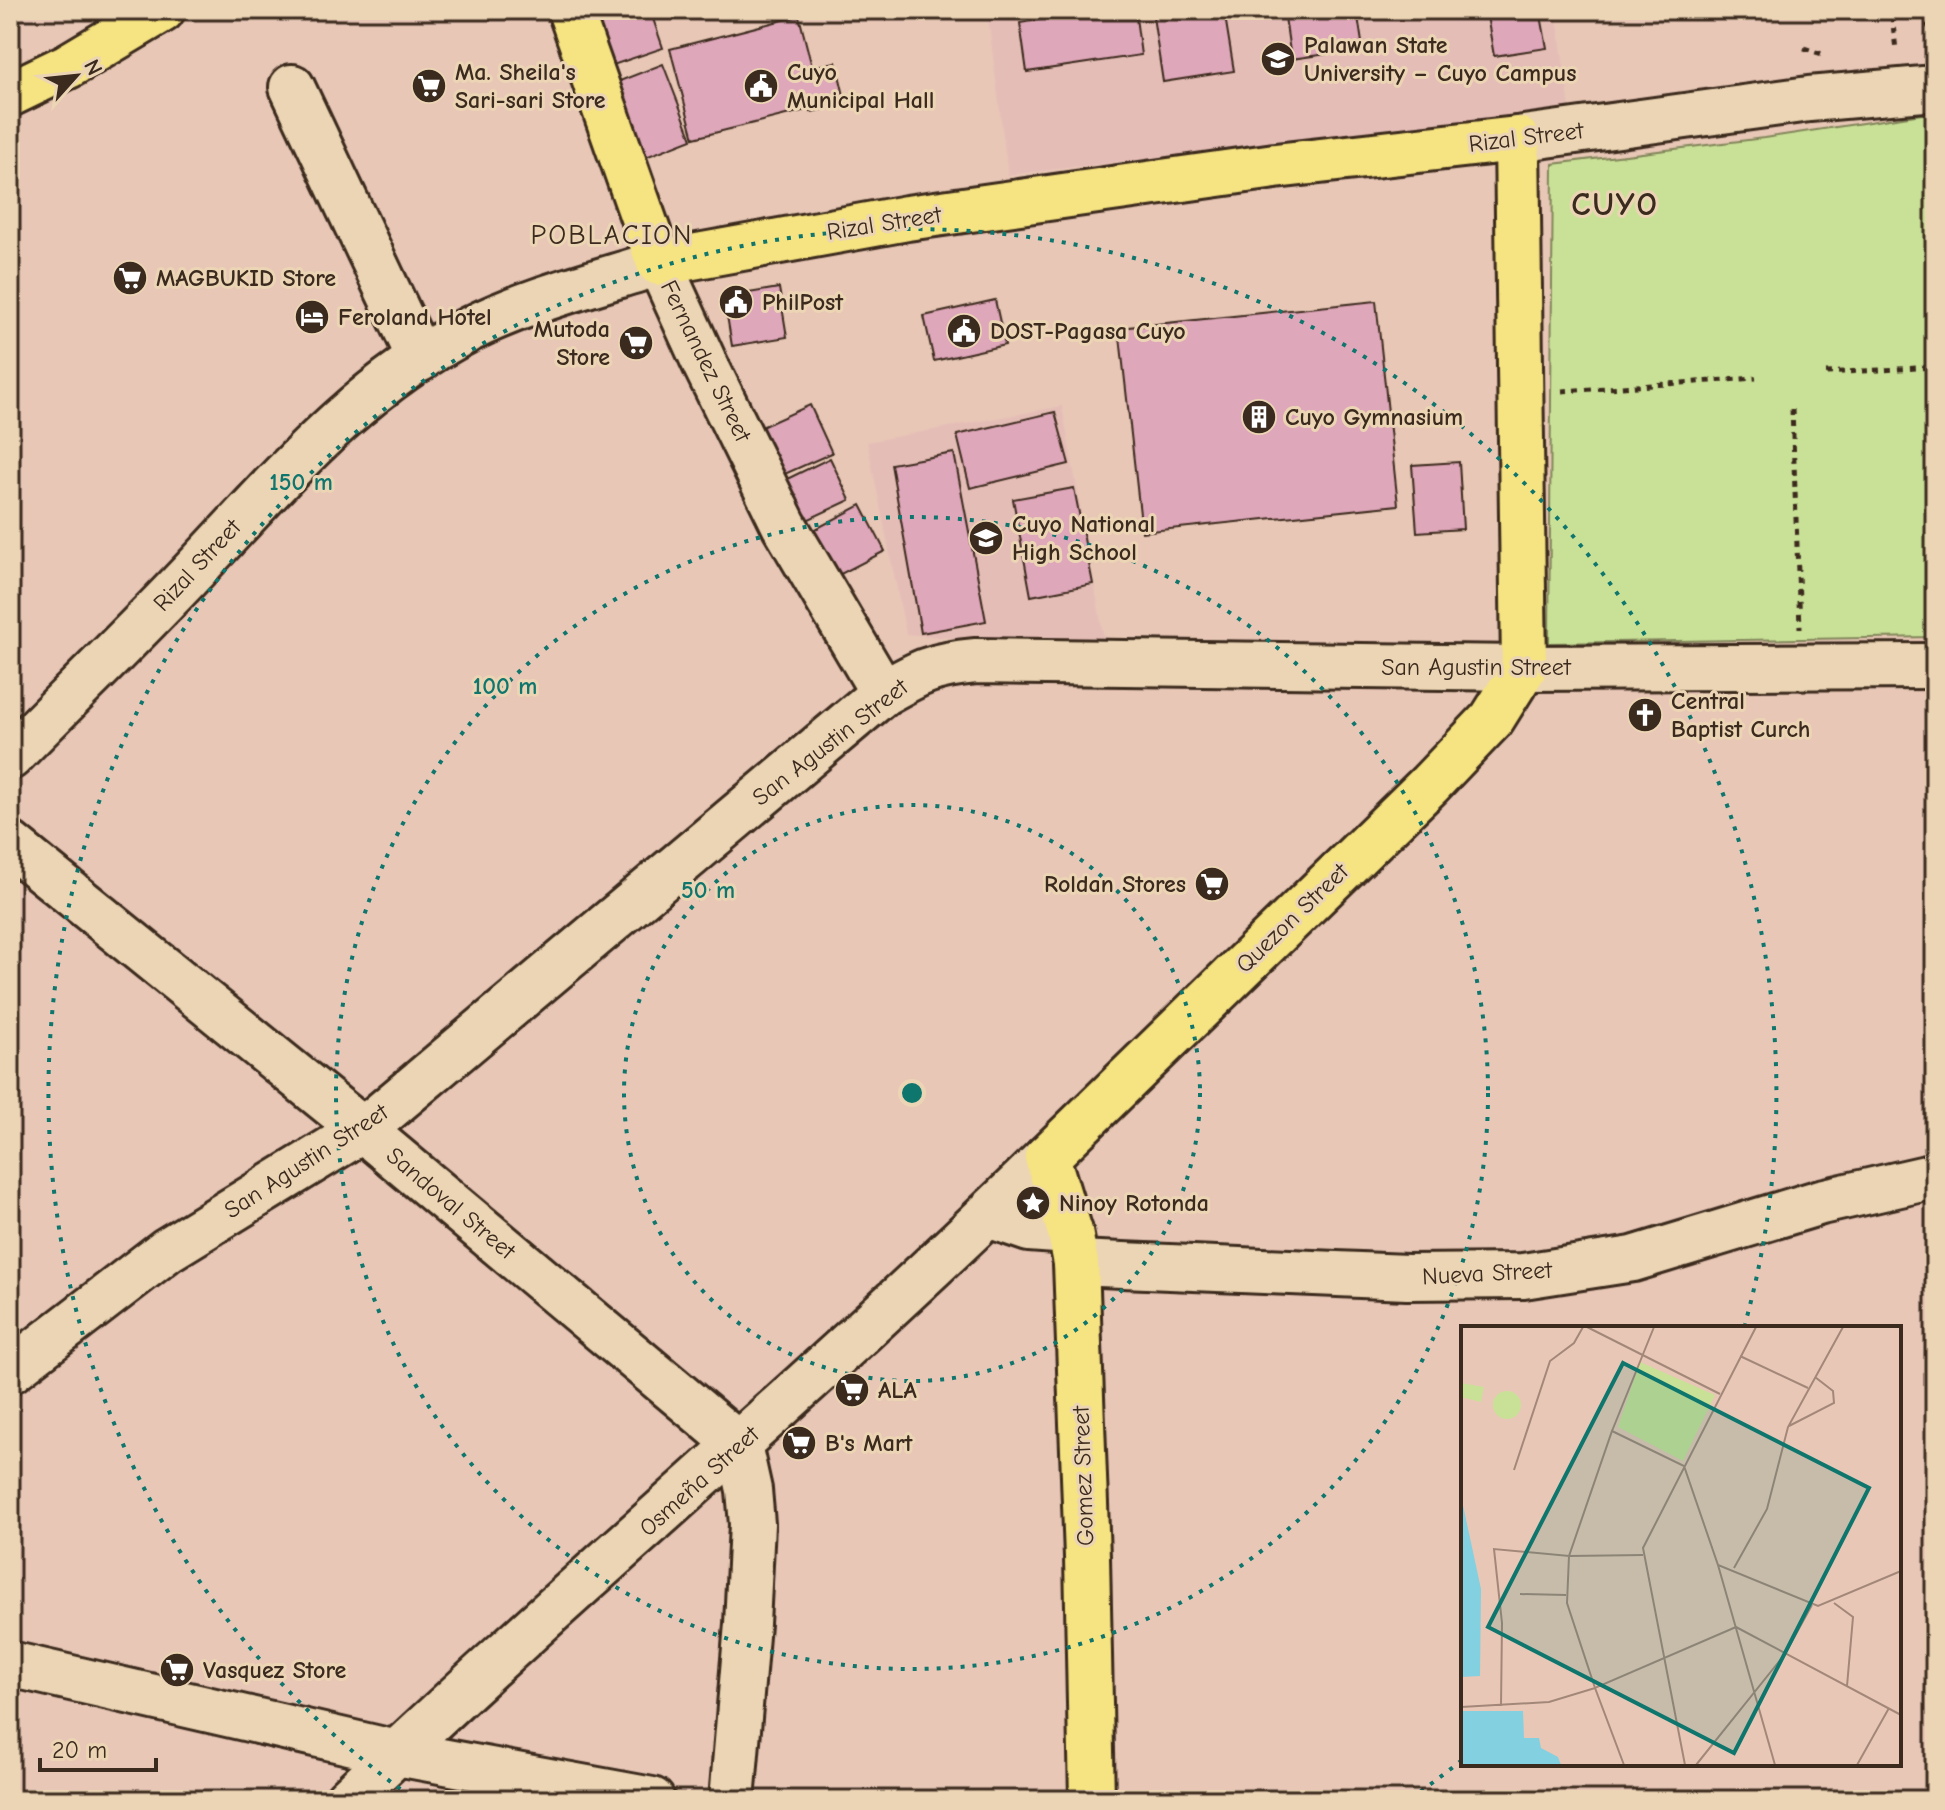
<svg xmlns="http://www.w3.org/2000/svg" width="1945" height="1810" font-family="'Comic Neue',sans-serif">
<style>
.built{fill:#e5bdb7}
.green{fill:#c9e197;stroke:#82865a;stroke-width:2}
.building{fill:#dfa7ba;stroke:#3b2a1e;stroke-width:2}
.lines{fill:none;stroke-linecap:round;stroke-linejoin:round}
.minor-casing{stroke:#3b2a1e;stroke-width:50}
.major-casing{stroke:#3b2a1e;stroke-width:50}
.path{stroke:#3b2a1e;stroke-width:5;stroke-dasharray:6 6;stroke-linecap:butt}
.minor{stroke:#ecd5b4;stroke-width:44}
.major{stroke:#f6e381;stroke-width:44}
.ring{fill:none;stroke:#0f766e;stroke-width:4;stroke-dasharray:4 8}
.labels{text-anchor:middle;stroke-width:6;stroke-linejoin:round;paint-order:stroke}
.poi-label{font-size:24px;font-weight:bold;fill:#3b2a1e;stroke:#ecd5b4;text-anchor:start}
.street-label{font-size:24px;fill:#3b2a1e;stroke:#ecd5b4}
.quarter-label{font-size:28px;letter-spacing:2px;fill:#3b2a1e;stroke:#ecd5b4}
.district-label{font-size:32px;font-weight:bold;letter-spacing:2px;fill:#3b2a1e;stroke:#ecd5b4}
.inset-road{fill:none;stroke:#a38879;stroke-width:2}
.view{fill:#0f766e;fill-opacity:0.15;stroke:#0f766e;stroke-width:4}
.inset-edge{fill:none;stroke:#3b2a1e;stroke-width:4}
.centre{fill:#0f766e;stroke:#ecd5b4;stroke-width:4}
.ring-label{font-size:24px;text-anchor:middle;font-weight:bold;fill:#0f766e;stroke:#ecd5b4;stroke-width:6;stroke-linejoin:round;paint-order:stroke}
</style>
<rect width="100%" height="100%" fill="#e8c7b6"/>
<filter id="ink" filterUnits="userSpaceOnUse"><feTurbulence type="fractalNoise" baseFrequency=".0125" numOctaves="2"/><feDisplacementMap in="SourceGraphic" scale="16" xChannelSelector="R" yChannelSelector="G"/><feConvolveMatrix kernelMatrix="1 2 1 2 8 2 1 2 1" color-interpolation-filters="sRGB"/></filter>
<g filter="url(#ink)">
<g class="built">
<path d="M987,10H1556L1570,108L1008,175Z"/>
<path d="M1062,406L1104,638L984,641L906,634L867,442Z"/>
</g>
<path class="green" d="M1935,112V637L1549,643L1553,164L1764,138Z"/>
<g class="building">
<path d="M595,10H650L663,48L613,65Z"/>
<path d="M915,10H971L916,17Z"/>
<path d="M1063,10H1135L1141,55L1027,72L1020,23L1064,16Z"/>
<path d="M1152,10H1224L1234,71L1163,82Z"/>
<path d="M1284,10H1357L1363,49L1291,59Z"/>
<path d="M1381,10H1421L1382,17Z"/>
<path d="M1486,10H1540L1547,48L1494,56Z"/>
<path d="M799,16L812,67L836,62L846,104L811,112L810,109L694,138L670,49Z"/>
<path d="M663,64L692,139L646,157L617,82Z"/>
<path d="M779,288L787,337L732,346L724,297Z"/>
<path d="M995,300L1005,345L934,361L924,316Z"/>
<path d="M1376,301L1398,505L1142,532L1119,328Z"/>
<path d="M810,405L832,453L778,477L757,429Z"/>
<path d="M1055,412L1069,464L970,488L957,435Z"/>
<path d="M954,453L986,621L921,633L891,464Z"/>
<path d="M830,458L850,500L805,521L785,480Z"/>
<path d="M1459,462L1463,529L1417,532L1412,465Z"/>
<path d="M1074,488L1093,584L1031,596L1013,499Z"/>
<path d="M861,505L885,551L833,578L810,532Z"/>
</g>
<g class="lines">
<g class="minor-casing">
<g id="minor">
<path d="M292,87L420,359"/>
<path d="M1517,139L1809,99L1935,88"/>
<path d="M10,757C68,698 128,640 185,580C274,487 352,389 470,329C530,299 596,283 659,263L705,364L784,525L883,693"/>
<path d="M10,844L363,1130L739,1445"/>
<path d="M988,1215L1029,1229L1070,1232"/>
<path d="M1076,1263L1407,1277L1523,1276L1633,1259L1821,1202L1935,1176"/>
<path d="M10,1371L167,1250L363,1130L883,693C920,672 932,665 976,661L1524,668L1935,666"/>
<path d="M10,1664L397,1753L652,1800"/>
<path d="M347,1800C576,1581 821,1379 1047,1157"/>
<path d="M732,1800L747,1624L752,1524L749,1490L739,1445"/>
</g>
</g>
<g class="major-casing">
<g id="major">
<path d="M570,10L659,263L907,218L1275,166L1517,139L1524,668L1492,719L1429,785L1047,1157L1070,1232L1076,1263L1087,1557L1092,1800"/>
<path d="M10,94L68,66L162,10"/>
</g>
</g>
<g class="path">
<path d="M1776,10L1777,17"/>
<path d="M1892,16L1896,50"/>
<path d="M1926,27L1935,22"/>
<path d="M1804,48L1822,54"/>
<path d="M1826,373L1935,367"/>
<path d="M1562,391L1756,378"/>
<path d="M1792,409L1800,628"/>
</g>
<use href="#minor" class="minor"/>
<use href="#major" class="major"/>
</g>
</g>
<g class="ring">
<circle cx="912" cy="1093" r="288"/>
<circle cx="912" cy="1093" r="576"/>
<path d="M1462 1760A864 864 0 0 1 1414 1796M410 1796A864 864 0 1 1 1745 1324"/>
</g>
<defs>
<g id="university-disc" transform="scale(1.8)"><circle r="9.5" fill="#3b2a1e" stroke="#ecd5b4"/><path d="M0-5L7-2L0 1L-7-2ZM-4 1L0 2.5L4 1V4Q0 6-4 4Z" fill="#fff"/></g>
<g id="supermarket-disc" transform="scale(1.8)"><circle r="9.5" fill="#3b2a1e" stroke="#ecd5b4"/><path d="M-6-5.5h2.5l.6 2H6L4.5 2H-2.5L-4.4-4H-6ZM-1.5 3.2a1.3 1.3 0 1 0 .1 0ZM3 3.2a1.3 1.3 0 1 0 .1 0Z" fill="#fff"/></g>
<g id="civic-disc" transform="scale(1.8)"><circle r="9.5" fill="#3b2a1e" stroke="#ecd5b4"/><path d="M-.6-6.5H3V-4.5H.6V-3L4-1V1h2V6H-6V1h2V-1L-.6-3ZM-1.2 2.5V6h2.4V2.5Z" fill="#fff"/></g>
<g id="hotel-disc" transform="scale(1.8)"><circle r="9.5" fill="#3b2a1e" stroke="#ecd5b4"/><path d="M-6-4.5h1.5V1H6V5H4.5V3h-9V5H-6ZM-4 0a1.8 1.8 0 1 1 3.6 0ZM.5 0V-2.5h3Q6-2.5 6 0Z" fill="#fff"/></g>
<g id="building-disc" transform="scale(1.8)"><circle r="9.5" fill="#3b2a1e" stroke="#ecd5b4"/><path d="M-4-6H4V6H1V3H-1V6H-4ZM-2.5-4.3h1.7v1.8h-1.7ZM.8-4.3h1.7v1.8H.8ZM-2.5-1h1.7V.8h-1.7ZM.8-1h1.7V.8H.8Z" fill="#fff"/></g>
<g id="school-disc" transform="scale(1.8)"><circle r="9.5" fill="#3b2a1e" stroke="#ecd5b4"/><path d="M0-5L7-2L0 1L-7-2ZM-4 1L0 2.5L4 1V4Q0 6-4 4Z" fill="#fff"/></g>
<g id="church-disc" transform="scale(1.8)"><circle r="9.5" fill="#3b2a1e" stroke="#ecd5b4"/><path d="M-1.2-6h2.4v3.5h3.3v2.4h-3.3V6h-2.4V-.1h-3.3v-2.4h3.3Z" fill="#fff"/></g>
<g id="sight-disc" transform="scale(1.8)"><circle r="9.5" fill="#3b2a1e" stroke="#ecd5b4"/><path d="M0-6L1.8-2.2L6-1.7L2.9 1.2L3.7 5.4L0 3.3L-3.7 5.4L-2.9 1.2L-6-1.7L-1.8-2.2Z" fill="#fff"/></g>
</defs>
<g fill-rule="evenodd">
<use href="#university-disc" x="1278" y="59"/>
<use href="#supermarket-disc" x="429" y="86"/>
<use href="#civic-disc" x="761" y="86"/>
<use href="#supermarket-disc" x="130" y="278"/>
<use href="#civic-disc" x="736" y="302"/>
<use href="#hotel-disc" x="312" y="317"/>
<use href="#civic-disc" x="964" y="331"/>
<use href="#supermarket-disc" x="636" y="343"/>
<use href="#building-disc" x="1259" y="417"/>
<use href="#school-disc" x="986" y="538"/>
<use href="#church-disc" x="1645" y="715"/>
<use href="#supermarket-disc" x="1212" y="884"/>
<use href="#sight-disc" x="1033" y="1203"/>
<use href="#supermarket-disc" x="852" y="1390"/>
<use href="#supermarket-disc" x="799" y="1443"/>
<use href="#supermarket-disc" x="177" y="1670"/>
</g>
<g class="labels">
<g class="poi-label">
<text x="1304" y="53">Palawan State<tspan x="1304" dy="28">University – Cuyo Campus</tspan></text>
<text x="455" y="80">Ma. Sheila's<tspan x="455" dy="28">Sari-sari Store</tspan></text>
<text x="787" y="80">Cuyo<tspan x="787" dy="28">Municipal Hall</tspan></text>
<text x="156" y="286">MAGBUKID Store</text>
<text x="762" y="310">PhilPost</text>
<text x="338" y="325">Feroland Hotel</text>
<text x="610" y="337" text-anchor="end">Mutoda<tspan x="610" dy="28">Store</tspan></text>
<text x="990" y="339">DOST-Pagasa Cuyo</text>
<text x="1285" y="425">Cuyo Gymnasium</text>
<text x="1012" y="532">Cuyo National<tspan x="1012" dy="28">High School</tspan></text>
<text x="1671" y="709">Central<tspan x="1671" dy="28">Baptist Curch</tspan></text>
<text x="1186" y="892" text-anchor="end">Roldan Stores</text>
<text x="1059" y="1211">Ninoy Rotonda</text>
<text x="878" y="1398">ALA</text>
<text x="825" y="1451">B's Mart</text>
<text x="203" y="1678">Vasquez Store</text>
</g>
<g class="street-label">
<text transform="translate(1526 137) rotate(-7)" y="8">Rizal Street</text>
<text transform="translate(884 223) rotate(-9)" y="8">Rizal Street</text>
<text transform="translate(706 361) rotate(64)" y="8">Fernandez Street</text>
<text transform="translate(197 565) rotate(-47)" y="8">Rizal Street</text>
<text x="1476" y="675">San Agustin Street</text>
<text transform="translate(830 742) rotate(-38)" y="8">San Agustin Street</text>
<text transform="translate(1292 918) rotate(-44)" y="8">Quezon Street</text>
<text transform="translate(306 1161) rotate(-33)" y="8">San Agustin Street</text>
<text transform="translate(451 1203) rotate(40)" y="8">Sandoval Street</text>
<text transform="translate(1487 1273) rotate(-3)" y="8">Nueva Street</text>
<text transform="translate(1083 1476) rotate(-92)" y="8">Gomez Street</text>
<text transform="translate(699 1481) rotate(-42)" y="8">Osmeña Street</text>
</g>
<g class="quarter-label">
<text x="612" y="244">POBLACION</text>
</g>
<g class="district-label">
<text x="1615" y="215">CUYO</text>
</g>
</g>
<g transform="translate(1461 1326)">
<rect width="440" height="440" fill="#e8c7b6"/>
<path d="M179,36L254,69L222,135L157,101ZM0,57L23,61L20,76L0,71ZM32 79a14 14 0 1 1 28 0a14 14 0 1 1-28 0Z" fill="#c9e197"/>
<path d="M0,170L20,263L19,350L0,351ZM0,385H62L63,412H78L80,422L97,431L100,439H0Z" fill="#83d0e1"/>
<path class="inset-road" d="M126,1L259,68M279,30L347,62M328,100L373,77L372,65L354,51M151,105L193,1M53,144L89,35L113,17L122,1M182,229L108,230L106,277L134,362L275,301M257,239L314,439M273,242L306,183L327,101L382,1M59,268L105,269M373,277L392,291L386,360M275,301L440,389M40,380L41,297L33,223L108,230L151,105L223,140L257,239L357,280L440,245M0,381L88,376L134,362L163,439M224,439L182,222L295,1M235,439L324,328L351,279M396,439L428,382"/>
<path class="view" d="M162,37L408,162L273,427L27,301Z"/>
<rect width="440" height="440" class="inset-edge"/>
</g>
<circle cx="912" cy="1093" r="12" class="centre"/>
<g class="ring-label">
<text x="301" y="490">150 m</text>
<text x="505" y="694">100 m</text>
<text x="708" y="898">50 m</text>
</g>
<rect width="1945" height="1810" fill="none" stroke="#ecd5b4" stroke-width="40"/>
<rect x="20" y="20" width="1905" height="1770" fill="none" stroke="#3b2a1e" stroke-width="3" filter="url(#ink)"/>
<g transform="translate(76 76) rotate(63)" stroke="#ecd5b4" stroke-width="6" paint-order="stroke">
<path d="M0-6L14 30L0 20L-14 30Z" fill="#3b2a1e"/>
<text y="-12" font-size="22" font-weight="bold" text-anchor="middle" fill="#3b2a1e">N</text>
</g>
<path d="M40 1758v12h116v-12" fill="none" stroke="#3b2a1e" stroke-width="4"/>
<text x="52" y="1758" font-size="24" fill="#3b2a1e" stroke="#ecd5b4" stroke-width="6" paint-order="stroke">20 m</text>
</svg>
